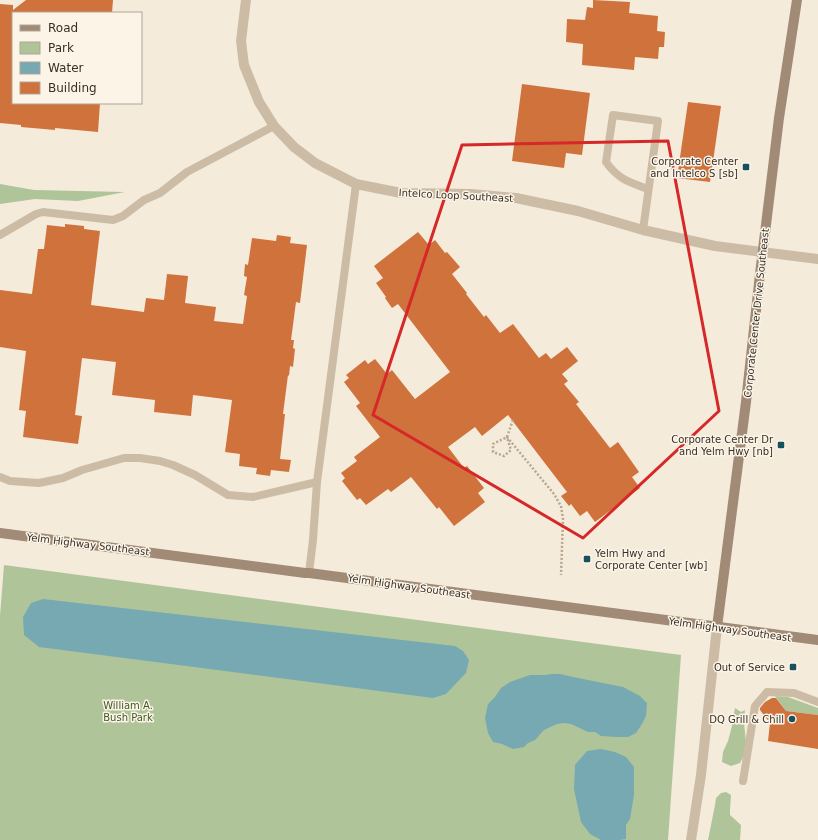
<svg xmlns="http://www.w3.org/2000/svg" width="818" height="840" font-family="'DejaVu Sans',sans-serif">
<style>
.green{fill:#b0c499}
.water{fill:#77a9b3}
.building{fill:#d0723c}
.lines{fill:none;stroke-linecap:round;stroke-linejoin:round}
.path{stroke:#b9a68f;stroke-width:2.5;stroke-dasharray:2 2;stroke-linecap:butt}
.lane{stroke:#cdbca5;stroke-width:8}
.street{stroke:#cdbca5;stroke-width:10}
.secondary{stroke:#a18b76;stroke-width:10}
.marked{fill:none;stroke:#d62828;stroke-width:3;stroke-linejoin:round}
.poi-dot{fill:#19505d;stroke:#fbf4e7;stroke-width:1.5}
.labels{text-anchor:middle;stroke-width:3;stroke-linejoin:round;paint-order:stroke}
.poi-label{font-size:10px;fill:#382f27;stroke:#fbf4e7;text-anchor:end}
.street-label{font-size:10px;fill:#382f27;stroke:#fbf4e7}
.park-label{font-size:10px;fill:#415929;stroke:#fbf4e7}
</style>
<rect width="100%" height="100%" fill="#f4ebda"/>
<g class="green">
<path d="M0,184L34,190L125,192L78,201L35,199L0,204Z"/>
<path d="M4,565L681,655L668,840H0V616Z"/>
<path d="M775,696L788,697L818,708V715L786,711Z"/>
<path d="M735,708L741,712L745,710L744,723L746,742L745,753L740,763L731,766L722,762L723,752L728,741L732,726Z"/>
<path d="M726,792L731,795L730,810V815L741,825L740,840H708L715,805L716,798L721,793Z"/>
</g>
<g class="water">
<path d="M43,599L455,646L463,651L469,660L466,673L446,694L433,698L39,647L24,635L23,617L31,603Z"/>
<path d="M552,674H560L573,677L623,687L640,696L647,703L646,716L642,724L636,733L628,737H617L601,736L595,732H588L571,724L564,723L557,724L544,730L535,740L528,743L524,747L513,749L502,744L493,742L488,733L485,718L488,704L495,697L501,688L510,682L530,675H545Z"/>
<path d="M601,749L615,752L626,757L634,767V795L630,819L626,825V839L619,840H601L590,834L581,822L574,789L575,765L587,751Z"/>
</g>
<g class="building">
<path d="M26,0H113L112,13H13V103H100L98,132L55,128V130L21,127V125L0,123V4L13,5V10Z"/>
<path d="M593,0L630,2L629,13L658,16L657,31L665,32L664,47H659L658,59L635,57L634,70L582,65L583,44L566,42L567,19L585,20L587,7L593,8Z"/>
<path d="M522,84L590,93L582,155L566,153L564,168L512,161Z"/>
<path d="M688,102L721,106L710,182L677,178Z"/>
<path d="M65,224L84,226V229L100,231L91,305L144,312L146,298L164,300L167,274L188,276L185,303L216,307L214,321L243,324L247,296L244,295L247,277L244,276L245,264L248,265L252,238L276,241L277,235L291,237L290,243L307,245L300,303L296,302L291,340H294L293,348L295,349L293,367L290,366L289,376L288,375L283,414H285L280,459L291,460L289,472L271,470L270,476L256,474L257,468L239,466L240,454L225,452L232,400L193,395L191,416L154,412L155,400L112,395L116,362L82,358L75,415L82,416L78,444L23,437L26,411L19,410L26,351L0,347V290L32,294L38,249H44L47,225L65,227Z"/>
<path d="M418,232L429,245L435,240L445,253L447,252L460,267L452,274L467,293L466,294L484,317L486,315L500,333L513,324L539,358L546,353L551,359L567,347L578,361L562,374L568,381L564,384L579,402L576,404L610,448L618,442L639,472L632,477L640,488L595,522L587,511L580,516L571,504L569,506L561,496L567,492L508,415L482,436L475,427L448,447L464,468L467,466L484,488L478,493L485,502L454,526L439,507L437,509L411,477L391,492L388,489L366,505L360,498L357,500L342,481L345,478L341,473L357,461L354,457L380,437L356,406L360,403L344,382L349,378L346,375L365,360L368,364L375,359L387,374L392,370L415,399L450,372L398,304L392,308L385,298L386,297L376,283L383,278L374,266Z"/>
<path d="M772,698H776L786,711L818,715V749L768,741L770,723L760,710V708L765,702Z"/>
</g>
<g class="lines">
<path class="path" d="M513,420L507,437L493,444V452L504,456L511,450L507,437L554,494L561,506L563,519L561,575"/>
<g class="lane">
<path d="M643,230L658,121L613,115L606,162C619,180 629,182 648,189"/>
<path d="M0,235L36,214L43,212L113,220L123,216L144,200L160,193L187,172L274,126"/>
<path d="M0,477L10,481L39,483L63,478L82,470L124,458H140L160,461L173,465L195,475L228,495L253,497L317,482L356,184"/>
<path d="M309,573L313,540L317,482"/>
<path d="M743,781L755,706L767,692L794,693L818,702"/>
</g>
<g class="street">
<path d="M246,0L241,41L244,65L259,102L274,126L294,147L315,163L356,184L401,193L471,194L516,198L578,211L643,230L715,246L818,259"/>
<path d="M691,840L701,775L717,627"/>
</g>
<g class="secondary">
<path d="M0,533L305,573H309L818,640"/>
<path d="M717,627L746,402L760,274L779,118L797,0"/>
</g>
</g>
<path class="marked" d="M668,141L719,411L583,538L373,415L462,145Z"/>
<g class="poi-dot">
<rect x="742" y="163" width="8" height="8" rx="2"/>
<rect x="777" y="441" width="8" height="8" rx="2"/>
<rect x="583" y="555" width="8" height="8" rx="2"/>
<rect x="789" y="663" width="8" height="8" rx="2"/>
<circle cx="792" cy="719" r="4"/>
</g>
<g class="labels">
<g class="poi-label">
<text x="738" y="165">Corporate Center<tspan x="738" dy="12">and Intelco S [sb]</tspan></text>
<text x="773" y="443">Corporate Center Dr<tspan x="773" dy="12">and Yelm Hwy [nb]</tspan></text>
<text x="595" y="557" text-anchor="start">Yelm Hwy and<tspan x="595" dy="12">Corporate Center [wb]</tspan></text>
<text x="785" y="671">Out of Service</text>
<text x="784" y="723">DQ Grill &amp; Chill</text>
</g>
<g class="street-label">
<text transform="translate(456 195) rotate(3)" y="4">Intelco Loop Southeast</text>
<text transform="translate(756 313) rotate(-84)" y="4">Corporate Center Drive Southeast</text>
<text transform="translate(88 544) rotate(7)" y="4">Yelm Highway Southeast</text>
<text transform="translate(409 586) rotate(8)" y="4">Yelm Highway Southeast</text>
<text transform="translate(730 629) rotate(8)" y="4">Yelm Highway Southeast</text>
</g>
<g class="park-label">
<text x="128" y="709">William A.<tspan x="128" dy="12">Bush Park</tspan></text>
</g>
</g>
<rect x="12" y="12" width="130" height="92" fill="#fbf4e7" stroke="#ada59a"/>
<rect x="20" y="25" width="20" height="6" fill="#a18b76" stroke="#ada59a"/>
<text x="48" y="32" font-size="12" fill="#382f27">Road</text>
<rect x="20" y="42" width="20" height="12" fill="#b0c499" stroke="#ada59a"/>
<text x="48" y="52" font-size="12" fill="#382f27">Park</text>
<rect x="20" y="62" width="20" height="12" fill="#77a9b3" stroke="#ada59a"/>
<text x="48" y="72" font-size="12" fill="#382f27">Water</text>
<rect x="20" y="82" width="20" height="12" fill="#d0723c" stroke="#ada59a"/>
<text x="48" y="92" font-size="12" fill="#382f27">Building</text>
</svg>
